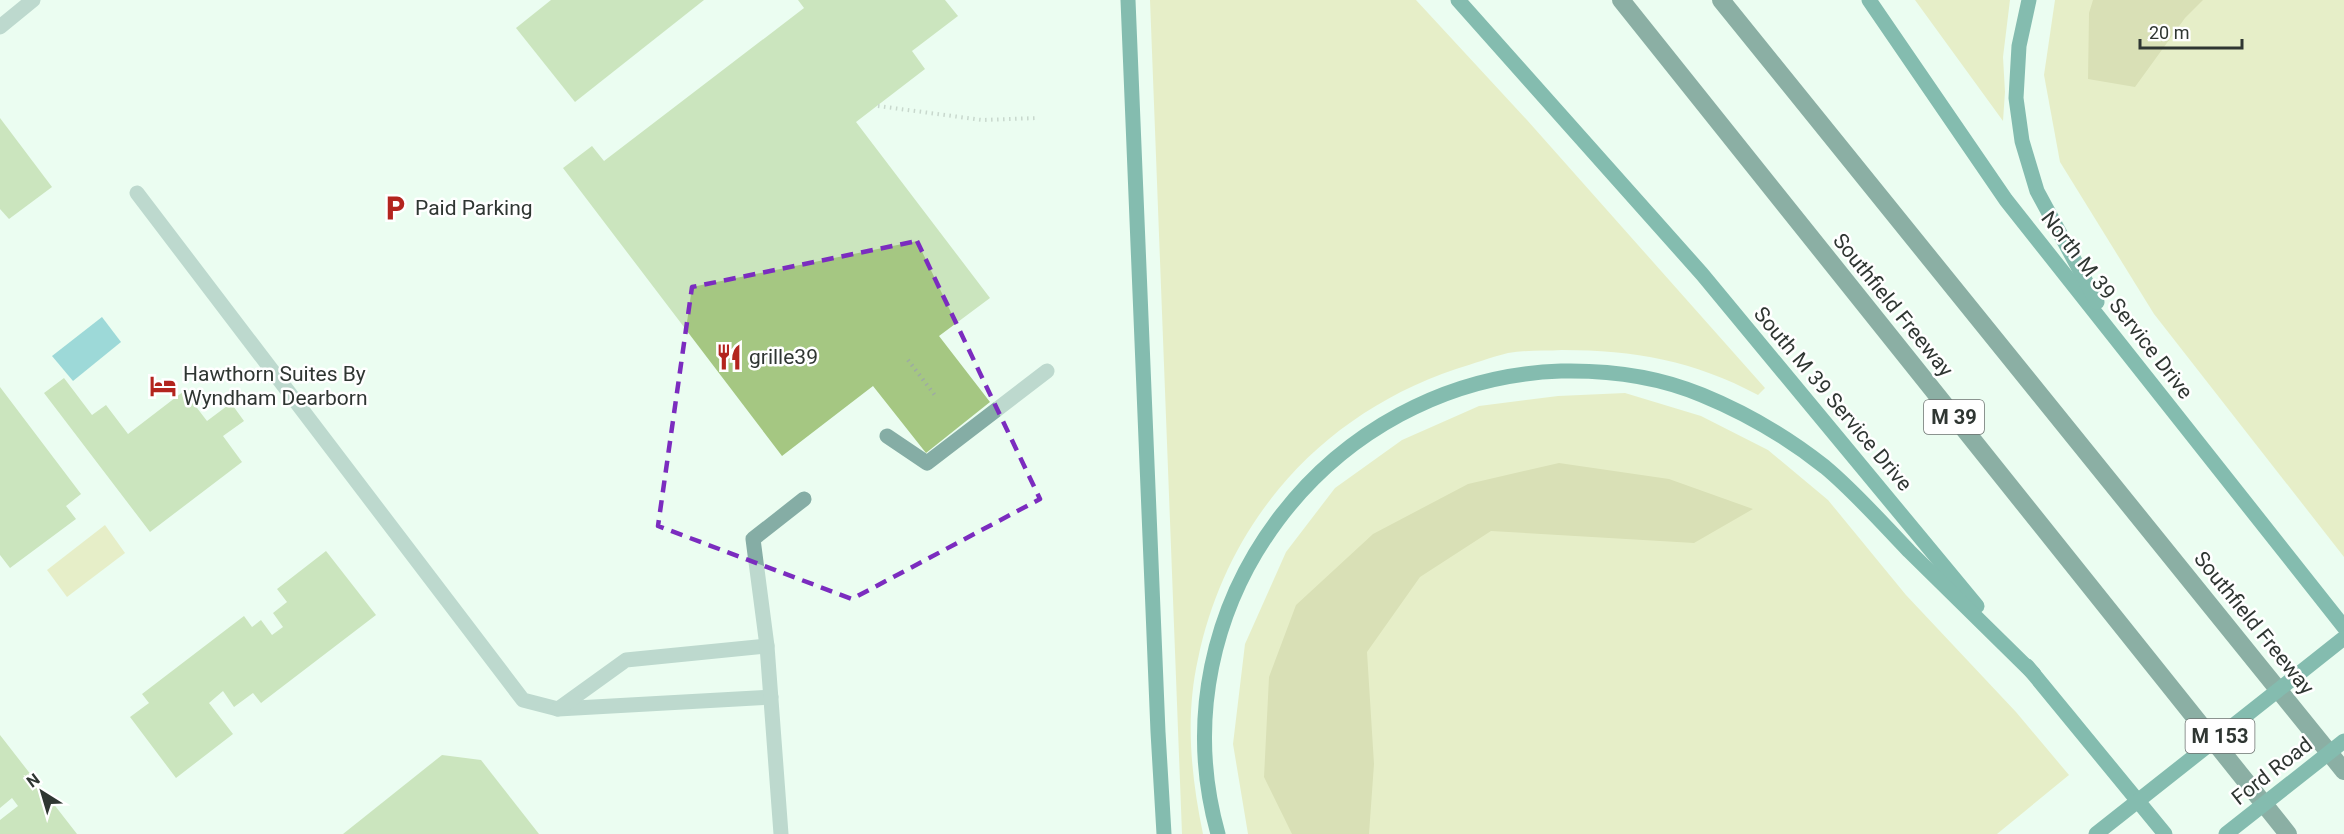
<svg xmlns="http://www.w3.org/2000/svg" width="2344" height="834" font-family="Roboto,sans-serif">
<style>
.green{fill:#e1dc98}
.forest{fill:#c3bd6f}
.water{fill:#3fadbb}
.building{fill:#a5c782}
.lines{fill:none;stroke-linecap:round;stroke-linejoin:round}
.path{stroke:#9eaba3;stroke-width:4;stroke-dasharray:1.5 4.5;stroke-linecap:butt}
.minor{stroke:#85ada5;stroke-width:15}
.major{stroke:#086d61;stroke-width:15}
.highway{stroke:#185048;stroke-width:18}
.major-bridge{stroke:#086d61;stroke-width:15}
.marked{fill:none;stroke:#7b2cbf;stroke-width:4.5;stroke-dasharray:12 8;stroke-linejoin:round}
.labels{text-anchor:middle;stroke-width:5;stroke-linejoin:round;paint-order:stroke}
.shield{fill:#fff;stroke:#6d7270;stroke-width:1.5}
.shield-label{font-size:20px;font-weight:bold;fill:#2f3632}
.poi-label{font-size:21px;fill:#2f3632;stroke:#fff;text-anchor:start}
.street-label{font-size:21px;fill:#2f3632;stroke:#fff}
</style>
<rect width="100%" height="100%" fill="#ebfdf1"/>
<g class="green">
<path d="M1150,0H1416L1527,120L1765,388L1758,395C1695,361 1634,350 1562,350C1545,351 1526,350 1508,353C1491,357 1473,364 1456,369C1322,414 1227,520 1198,659C1185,717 1191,776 1203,834H1182Z"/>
<path d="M1915,0H2010L2003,57L2005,92L2003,121Z"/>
<path d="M2055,0H2344V557L2154,314L2060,162L2044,75Z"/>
<path d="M1625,393L1701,416L1768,450L1828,500L1906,595L2016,712L2069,775L1997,834H1248L1233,744L1245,644L1286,552L1335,488L1402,440L1479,406L1558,396Z"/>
<path d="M105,525L125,553L67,597L47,570Z"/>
</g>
<g class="forest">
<path d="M2093,0H2203L2185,18L2135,87L2088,79L2089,13Z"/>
<path d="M1559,463L1669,479L1753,509L1694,543L1491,531L1420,577L1367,652L1374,764L1369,834H1292L1264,777L1269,677L1296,605L1373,534L1468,484Z"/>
</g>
<path class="water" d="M102,317L121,342L73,381L52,356Z"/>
<g class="building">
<path d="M551,0H704L575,102L516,28Z"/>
<path d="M798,0H945L958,16L912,51L925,69L856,122L990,298L939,336L990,402L926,453L873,386L782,456L563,168L592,146L604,161L804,8Z"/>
<path d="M0,118L52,187L9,219L0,209Z"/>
<path d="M64,378L92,415L106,405L128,434L184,391L207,421L231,403L244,421L223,436L242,462L150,532L44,393Z"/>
<path d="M0,387L81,494L66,506L76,519L10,568L0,555Z"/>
<path d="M326,551L376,615L261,703L253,693L234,707L223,691L209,703L233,734L176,778L130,717L149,703L142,694L244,616L252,627L261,620L272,635L283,627L273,613L287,602L277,589Z"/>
<path d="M0,735L77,834H0V820L18,806L12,798L0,808Z"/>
<path d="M442,755L481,760L539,834H343Z"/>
</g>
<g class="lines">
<g class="path">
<path d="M878,106L982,120L1038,118"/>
<path d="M908,360L937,398"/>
</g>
<g class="minor">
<path d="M0,27L33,0"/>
<path d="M137,193L523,700L558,709L771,697"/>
<path d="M887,436L927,463L1047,371"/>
<path d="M558,709L626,660L767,646"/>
<path d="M781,834L767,646L753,539L804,499"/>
</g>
<g class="major">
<path d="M1128,0L1158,732L1164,834"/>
<path d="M1458,0L1702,274L1977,606"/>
<path d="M1869,0L2006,200L2344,627"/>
<path d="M2029,0L2019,46L2016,98L2022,141L2037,191L2097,302"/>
<path d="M2027,666L2165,834"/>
<path d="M1218,834C1154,606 1327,379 1561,371C1609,370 1657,376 1702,395C1746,413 1787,437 1825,467C1855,492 1882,523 1909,551C1951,592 1992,633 2034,674"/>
</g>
<g class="highway">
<path d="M1621,0L2288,834"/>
<path d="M1721,0L2344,771"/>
</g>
<g class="major-bridge">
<path d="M2096,834L2344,638"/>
<path d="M2226,834L2344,741"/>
</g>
</g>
<path d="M0 0H2344V834H0ZM917,241L1040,499L852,599L658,526L692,287Z" fill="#ebfdf1" fill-opacity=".55" fill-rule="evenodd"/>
<path class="marked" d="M917,241L1040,499L852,599L658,526L692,287Z"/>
<defs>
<g id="parking-bare" transform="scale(2.07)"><path d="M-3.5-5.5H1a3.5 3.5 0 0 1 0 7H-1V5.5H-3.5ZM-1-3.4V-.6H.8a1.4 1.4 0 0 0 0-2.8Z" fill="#b3241e" stroke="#fff" stroke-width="2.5" paint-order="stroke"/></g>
<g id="restaurant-bare" transform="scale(2.07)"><path d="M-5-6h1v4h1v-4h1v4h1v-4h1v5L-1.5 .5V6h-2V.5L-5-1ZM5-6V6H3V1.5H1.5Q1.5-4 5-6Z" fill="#b3241e" stroke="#fff" stroke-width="2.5" paint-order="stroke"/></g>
<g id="hotel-bare" transform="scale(2.07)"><path d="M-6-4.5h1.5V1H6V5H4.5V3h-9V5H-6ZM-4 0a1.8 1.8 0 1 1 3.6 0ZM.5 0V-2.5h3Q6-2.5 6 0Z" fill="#b3241e" stroke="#fff" stroke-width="2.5" paint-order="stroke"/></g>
</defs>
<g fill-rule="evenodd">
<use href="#parking-bare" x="395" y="208"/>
<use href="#restaurant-bare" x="729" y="357"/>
<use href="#hotel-bare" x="163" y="386"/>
</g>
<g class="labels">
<g class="shield">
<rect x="1924" y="400" width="60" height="34" rx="4.5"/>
<rect x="2185.5" y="719" width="69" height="34" rx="4.5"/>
</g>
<g class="shield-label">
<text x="1954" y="424">M 39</text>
<text x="2220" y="743">M 153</text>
</g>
<g class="poi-label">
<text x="415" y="215">Paid Parking</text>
<text x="749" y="364">grille39</text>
<text x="183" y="381">Hawthorn Suites By<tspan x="183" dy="24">Wyndham Dearborn</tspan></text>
</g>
<g class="street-label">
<text transform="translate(1893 305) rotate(51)" y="7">Southfield Freeway</text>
<text transform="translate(2117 305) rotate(52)" y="7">North M 39 Service Drive</text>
<text transform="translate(1833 399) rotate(50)" y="7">South M 39 Service Drive</text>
<text transform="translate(2254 623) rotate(51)" y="7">Southfield Freeway</text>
<text transform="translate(2272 771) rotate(-38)" y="7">Ford Road</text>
</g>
</g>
<g transform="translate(42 792) rotate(323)" stroke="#ffffff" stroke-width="4.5" paint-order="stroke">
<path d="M0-4.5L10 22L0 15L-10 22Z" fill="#2f3632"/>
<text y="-9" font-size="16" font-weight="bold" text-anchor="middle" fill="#2f3632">N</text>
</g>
<path d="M2140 39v9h102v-9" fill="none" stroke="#2f3632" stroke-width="3"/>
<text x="2149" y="39" font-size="18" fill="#2f3632" stroke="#ffffff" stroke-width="4.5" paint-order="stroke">20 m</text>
</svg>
